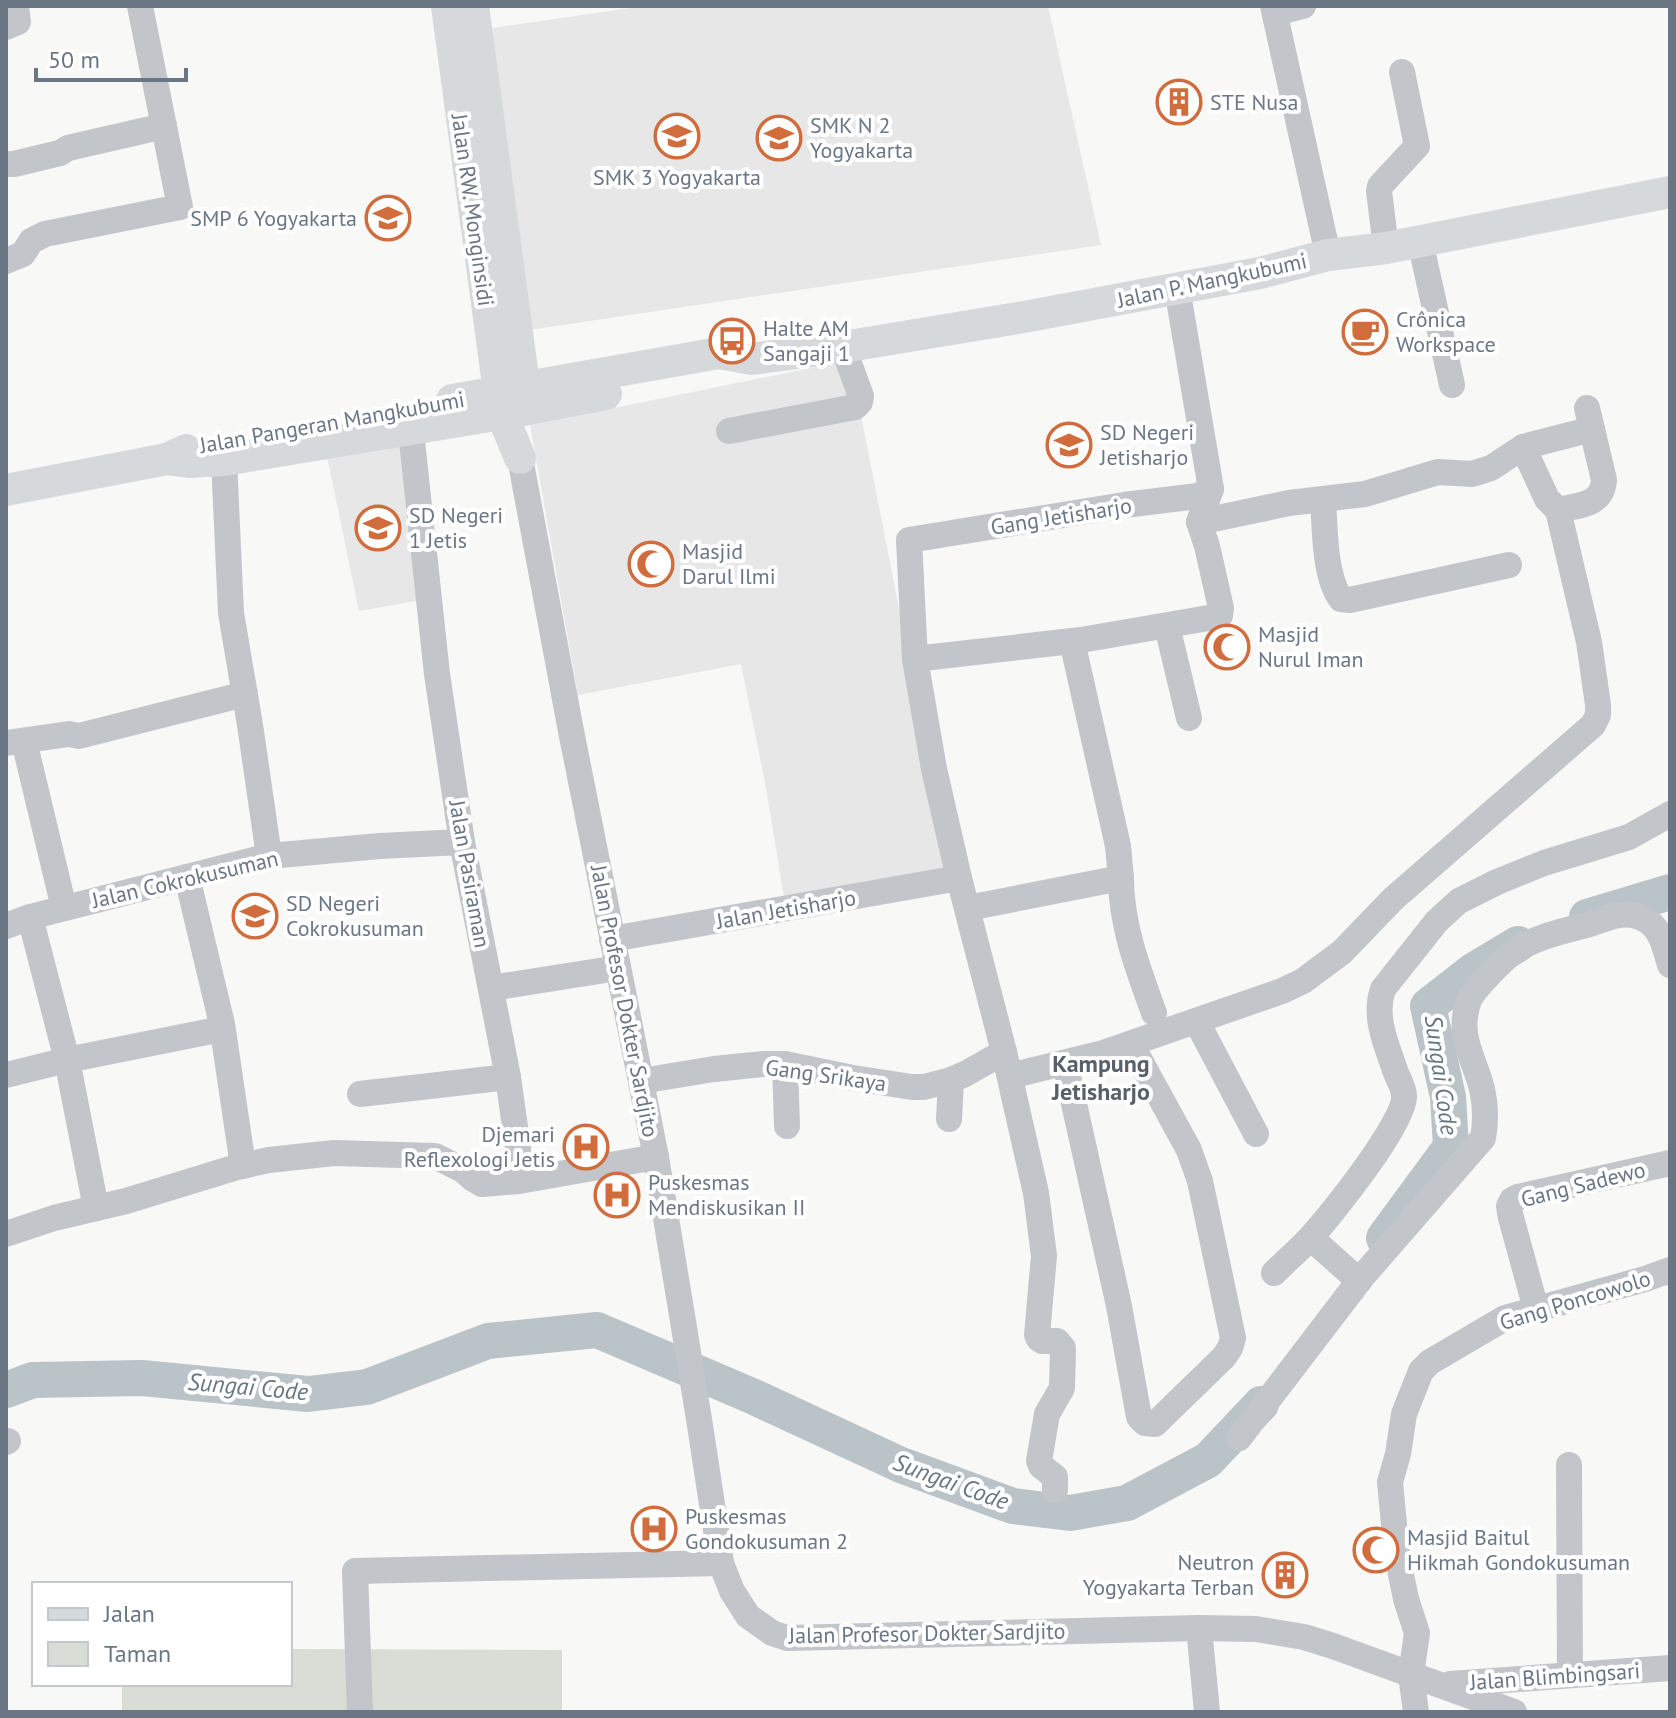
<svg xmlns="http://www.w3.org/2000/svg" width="1676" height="1718" font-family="'PT Sans',sans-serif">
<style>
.built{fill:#e6e7e6}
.green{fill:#d8ddd6}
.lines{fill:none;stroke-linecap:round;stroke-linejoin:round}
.river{stroke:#bac3c7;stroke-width:36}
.minor{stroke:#c2c5c9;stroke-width:26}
.major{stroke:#d5d9dc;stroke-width:32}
.labels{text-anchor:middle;stroke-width:8;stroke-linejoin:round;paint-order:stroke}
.poi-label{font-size:22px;fill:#6a7684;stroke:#fff;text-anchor:start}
.street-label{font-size:22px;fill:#6a7684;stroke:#fff}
.neighbourhood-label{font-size:24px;font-weight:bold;fill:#58606a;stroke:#fff}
.water-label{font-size:24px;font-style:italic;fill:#67777f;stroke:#fff}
</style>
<rect width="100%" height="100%" fill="#f8f8f6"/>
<g class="built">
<path d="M644,6H1048L1101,245L509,333L465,32Z"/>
<path d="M850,360L946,846L943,875L785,903L765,782L741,664L578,695L530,425Z"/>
<path d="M401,444L427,599L359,611L327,456Z"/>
</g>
<path class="green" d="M290,1649L562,1650V1712H122V1684H290Z"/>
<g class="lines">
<g class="river">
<path d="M1587,917L1670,892"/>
<path d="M1384,1238L1451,1147L1448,1097L1428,1006L1473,971L1518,944"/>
<path d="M6,1390L33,1380L142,1378L308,1394L367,1387L488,1341L597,1330L752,1396L901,1465L1013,1506L1070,1513L1127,1503L1208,1460L1261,1404"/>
</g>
<g class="minor">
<path d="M1273,6L1328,255"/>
<path d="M1275,13L1303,6"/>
<path d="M6,27L18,22L16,6"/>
<path d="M6,164H14L60,153L68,148L164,126"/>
<path d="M1420,241L1452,385"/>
<path d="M1386,248L1379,191L1380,186L1417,146L1402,72"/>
<path d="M6,261L23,254L31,241L45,234L180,207L140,6"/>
<path d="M410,429L412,441L437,674L462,842L508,1077L518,1148L519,1181"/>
<path d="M729,431L855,407L860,402L861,396L843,347"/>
<path d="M1523,447L1547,499L1558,510"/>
<path d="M520,458L571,731L656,1157L699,1419L721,1563L732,1591L748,1616L772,1633L787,1638L1199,1628L1256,1629L1304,1637L1333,1646L1514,1712"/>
<path d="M224,460L231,613L250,725L269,856"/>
<path d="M1323,499C1325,527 1324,577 1341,599L1350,600L1509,565"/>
<path d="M1199,522L1289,503L1365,494L1438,472L1472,474L1491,468L1523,447L1592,429"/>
<path d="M1167,626L1189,718"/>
<path d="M1072,641L1118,846L1121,878"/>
<path d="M915,659L1081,640L1220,616L1221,608L1207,546L1199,522L1211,489"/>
<path d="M24,741L64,908"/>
<path d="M6,743L69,734L79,736L245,694"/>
<path d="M187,877L222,1024L243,1166"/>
<path d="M968,908L1121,878C1121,925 1138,969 1154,1013"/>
<path d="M30,917L67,1060L96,1208"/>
<path d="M6,926L30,917L269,856L380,846L462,842"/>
<path d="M612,939L959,878"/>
<path d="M491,988L618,968"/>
<path d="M1197,1022L1256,1134"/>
<path d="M1065,1063L1119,1306L1139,1417L1145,1423L1155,1424L1224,1357L1230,1348L1233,1338L1200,1181L1189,1150L1131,1044"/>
<path d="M785,1064L787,1126"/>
<path d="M6,1075L67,1060L222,1029"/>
<path d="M1010,1076L1103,1053L1282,991L1303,981L1342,952L1393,899L1593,725L1598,715V705L1589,642L1558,510C1579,505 1602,506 1604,480L1587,408"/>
<path d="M641,1081L714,1069L764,1064H785L853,1078L912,1087H924L951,1080L965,1074L1004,1052"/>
<path d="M360,1094L508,1077"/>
<path d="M949,1119L951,1080"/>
<path d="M6,1234L54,1218L126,1201L237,1167L269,1160L334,1153L435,1156L463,1170L472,1178L482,1184L519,1181L656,1157"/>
<path d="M1311,1238L1359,1281"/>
<path d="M1274,1273C1286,1261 1299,1250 1310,1238C1330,1217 1406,1121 1404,1096C1404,1088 1399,1080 1396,1073C1387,1046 1373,1017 1383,989L1437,921L1459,901L1497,882L1544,863L1629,837L1670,814"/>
<path d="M1536,1309L1510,1214L1509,1206L1512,1200L1518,1197L1670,1163"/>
<path d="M1239,1438L1362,1277L1483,1138C1486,1121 1486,1106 1482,1089C1474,1057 1456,1036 1469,1000C1474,989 1504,958 1515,951C1537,936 1565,931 1590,924C1599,921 1610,916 1620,915C1627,914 1637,915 1644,919C1661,927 1665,948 1670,965"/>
<path d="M6,1442L8,1441"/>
<path d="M1569,1465L1570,1675"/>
<path d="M1055,1490V1477L1041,1466L1039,1461L1047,1414L1062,1388L1063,1348L1057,1341H1042L1039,1339L1037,1335L1044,1256L1036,1193L1004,1052L959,878L934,769L915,659L909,540L1124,505L1198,496L1211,489L1177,288"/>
<path d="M1199,1628L1207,1712"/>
<path d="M1450,1684L1670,1668"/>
<path d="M360,1712L355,1571L721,1563"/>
<path d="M1416,1712L1411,1675L1417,1633L1406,1599L1397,1555L1390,1482L1398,1454L1404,1414L1421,1371L1430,1362L1505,1318L1645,1279L1670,1270"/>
</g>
<g class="major">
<path d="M447,6L502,414L520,458"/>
<path d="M473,6L527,407"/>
<path d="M452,400L719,353L752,359L843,347L1024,317L1260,273L1328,255L1386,248L1670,192"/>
<path d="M167,459L188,462L224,460L502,414L606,394"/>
<path d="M6,490L167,459L186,450"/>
</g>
</g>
<defs>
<g id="building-ring" transform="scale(2.3)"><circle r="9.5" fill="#fff" stroke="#d16c3d" stroke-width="1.5"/><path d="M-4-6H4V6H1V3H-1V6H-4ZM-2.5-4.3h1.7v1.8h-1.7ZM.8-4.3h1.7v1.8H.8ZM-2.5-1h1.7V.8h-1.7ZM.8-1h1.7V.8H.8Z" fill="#d16c3d"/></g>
<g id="school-ring" transform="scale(2.3)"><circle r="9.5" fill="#fff" stroke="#d16c3d" stroke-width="1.5"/><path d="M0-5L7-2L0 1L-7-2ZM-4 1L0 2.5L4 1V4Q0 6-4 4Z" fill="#d16c3d"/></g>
<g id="cafe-ring" transform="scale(2.3)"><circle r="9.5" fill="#fff" stroke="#d16c3d" stroke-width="1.5"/><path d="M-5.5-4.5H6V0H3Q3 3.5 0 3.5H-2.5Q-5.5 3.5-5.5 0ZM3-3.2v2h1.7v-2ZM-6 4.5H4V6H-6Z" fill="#d16c3d"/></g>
<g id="bus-ring" transform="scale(2.3)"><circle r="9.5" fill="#fff" stroke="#d16c3d" stroke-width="1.5"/><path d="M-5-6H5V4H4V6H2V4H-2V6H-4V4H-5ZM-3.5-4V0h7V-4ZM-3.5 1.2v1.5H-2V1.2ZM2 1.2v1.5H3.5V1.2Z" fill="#d16c3d"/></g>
<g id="mosque-ring" transform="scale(2.3)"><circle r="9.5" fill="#fff" stroke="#d16c3d" stroke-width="1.5"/><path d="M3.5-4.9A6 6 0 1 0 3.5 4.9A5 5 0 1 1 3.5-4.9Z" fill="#d16c3d"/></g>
<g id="hospital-ring" transform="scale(2.3)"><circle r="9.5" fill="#fff" stroke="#d16c3d" stroke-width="1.5"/><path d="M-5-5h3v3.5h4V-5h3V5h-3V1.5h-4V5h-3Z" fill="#d16c3d"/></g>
</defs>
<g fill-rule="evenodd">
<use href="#building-ring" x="1179" y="102"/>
<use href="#school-ring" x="677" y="136"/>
<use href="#school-ring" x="779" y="138"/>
<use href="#school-ring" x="388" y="218"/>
<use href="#cafe-ring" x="1365" y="332"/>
<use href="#bus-ring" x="732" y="341"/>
<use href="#school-ring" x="1069" y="445"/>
<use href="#school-ring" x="378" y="528"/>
<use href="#mosque-ring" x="651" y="564"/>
<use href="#mosque-ring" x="1227" y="647"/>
<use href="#school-ring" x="255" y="916"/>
<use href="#hospital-ring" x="586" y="1147"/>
<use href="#hospital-ring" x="617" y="1195"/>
<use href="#hospital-ring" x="654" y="1529"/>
<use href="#mosque-ring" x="1376" y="1550"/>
<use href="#building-ring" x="1285" y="1575"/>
</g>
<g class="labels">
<g class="poi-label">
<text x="1210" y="110">STE Nusa</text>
<text x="810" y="133">SMK N 2<tspan x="810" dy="25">Yogyakarta</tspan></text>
<text x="677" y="185" text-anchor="middle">SMK 3 Yogyakarta</text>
<text x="357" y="226" text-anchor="end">SMP 6 Yogyakarta</text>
<text x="1396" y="327">Crônica<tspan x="1396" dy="25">Workspace</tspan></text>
<text x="763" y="336">Halte AM<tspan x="763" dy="25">Sangaji 1</tspan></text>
<text x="1100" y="440">SD Negeri<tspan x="1100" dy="25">Jetisharjo</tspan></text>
<text x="409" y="523">SD Negeri<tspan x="409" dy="25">1 Jetis</tspan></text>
<text x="682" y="559">Masjid<tspan x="682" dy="25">Darul Ilmi</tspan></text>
<text x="1258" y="642">Masjid<tspan x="1258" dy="25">Nurul Iman</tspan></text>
<text x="286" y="911">SD Negeri<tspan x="286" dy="25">Cokrokusuman</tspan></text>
<text x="555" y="1142" text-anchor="end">Djemari<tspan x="555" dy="25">Reflexologi Jetis</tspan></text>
<text x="648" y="1190">Puskesmas<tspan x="648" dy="25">Mendiskusikan II</tspan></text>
<text x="685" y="1524">Puskesmas<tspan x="685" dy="25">Gondokusuman 2</tspan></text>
<text x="1407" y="1545">Masjid Baitul<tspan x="1407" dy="25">Hikmah Gondokusuman</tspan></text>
<text x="1254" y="1570" text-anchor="end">Neutron<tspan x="1254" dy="25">Yogyakarta Terban</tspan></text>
</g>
<g class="street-label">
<text transform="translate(473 210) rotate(82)" y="8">Jalan RW. Monginsidi</text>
<text transform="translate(1212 280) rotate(-12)" y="8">Jalan P. Mangkubumi</text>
<text transform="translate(332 422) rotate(-10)" y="8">Jalan Pangeran Mangkubumi</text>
<text transform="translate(1061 516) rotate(-9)" y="8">Gang Jetisharjo</text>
<text transform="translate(470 874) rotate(80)" y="8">Jalan Pasiraman</text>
<text transform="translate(185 879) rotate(-13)" y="8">Jalan Cokrokusuman</text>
<text transform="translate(786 909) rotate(-10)" y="8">Jalan Jetisharjo</text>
<text transform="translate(625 1001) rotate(79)" y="8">Jalan Profesor Dokter Sardjito</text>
<text transform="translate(826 1075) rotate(8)" y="8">Gang Srikaya</text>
<text transform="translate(1583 1184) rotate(-14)" y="8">Gang Sadewo</text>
<text transform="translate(1575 1300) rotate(-17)" y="8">Gang Poncowolo</text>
<text transform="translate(927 1633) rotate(-1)" y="8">Jalan Profesor Dokter Sardjito</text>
<text transform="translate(1555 1676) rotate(-4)" y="8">Jalan Blimbingsari</text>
</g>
<g class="neighbourhood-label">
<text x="1101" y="1072">Kampung<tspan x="1101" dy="28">Jetisharjo</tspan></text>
</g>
<g class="water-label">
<text transform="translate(1441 1075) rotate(82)" y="8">Sungai Code</text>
<text transform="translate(248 1387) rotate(5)" y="8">Sungai Code</text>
<text transform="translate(951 1482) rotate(20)" y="8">Sungai Code</text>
</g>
</g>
<rect width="1676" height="1718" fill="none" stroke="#6a7684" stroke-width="16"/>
<rect x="32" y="1582" width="260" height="104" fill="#ffffff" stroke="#c3c8ce" stroke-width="2"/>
<rect x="48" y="1608" width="40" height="12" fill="#d5d9dc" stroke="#c3c8ce" stroke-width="2"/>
<text x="104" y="1622" font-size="24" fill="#6a7684">Jalan</text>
<rect x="48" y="1642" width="40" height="24" fill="#d8ddd6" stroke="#c3c8ce" stroke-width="2"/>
<text x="104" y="1662" font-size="24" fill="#6a7684">Taman</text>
<path d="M36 68v12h150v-12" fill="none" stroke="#6a7684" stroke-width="4"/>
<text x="48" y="68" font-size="24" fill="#6a7684" stroke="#ffffff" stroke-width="6" paint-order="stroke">50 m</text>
</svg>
